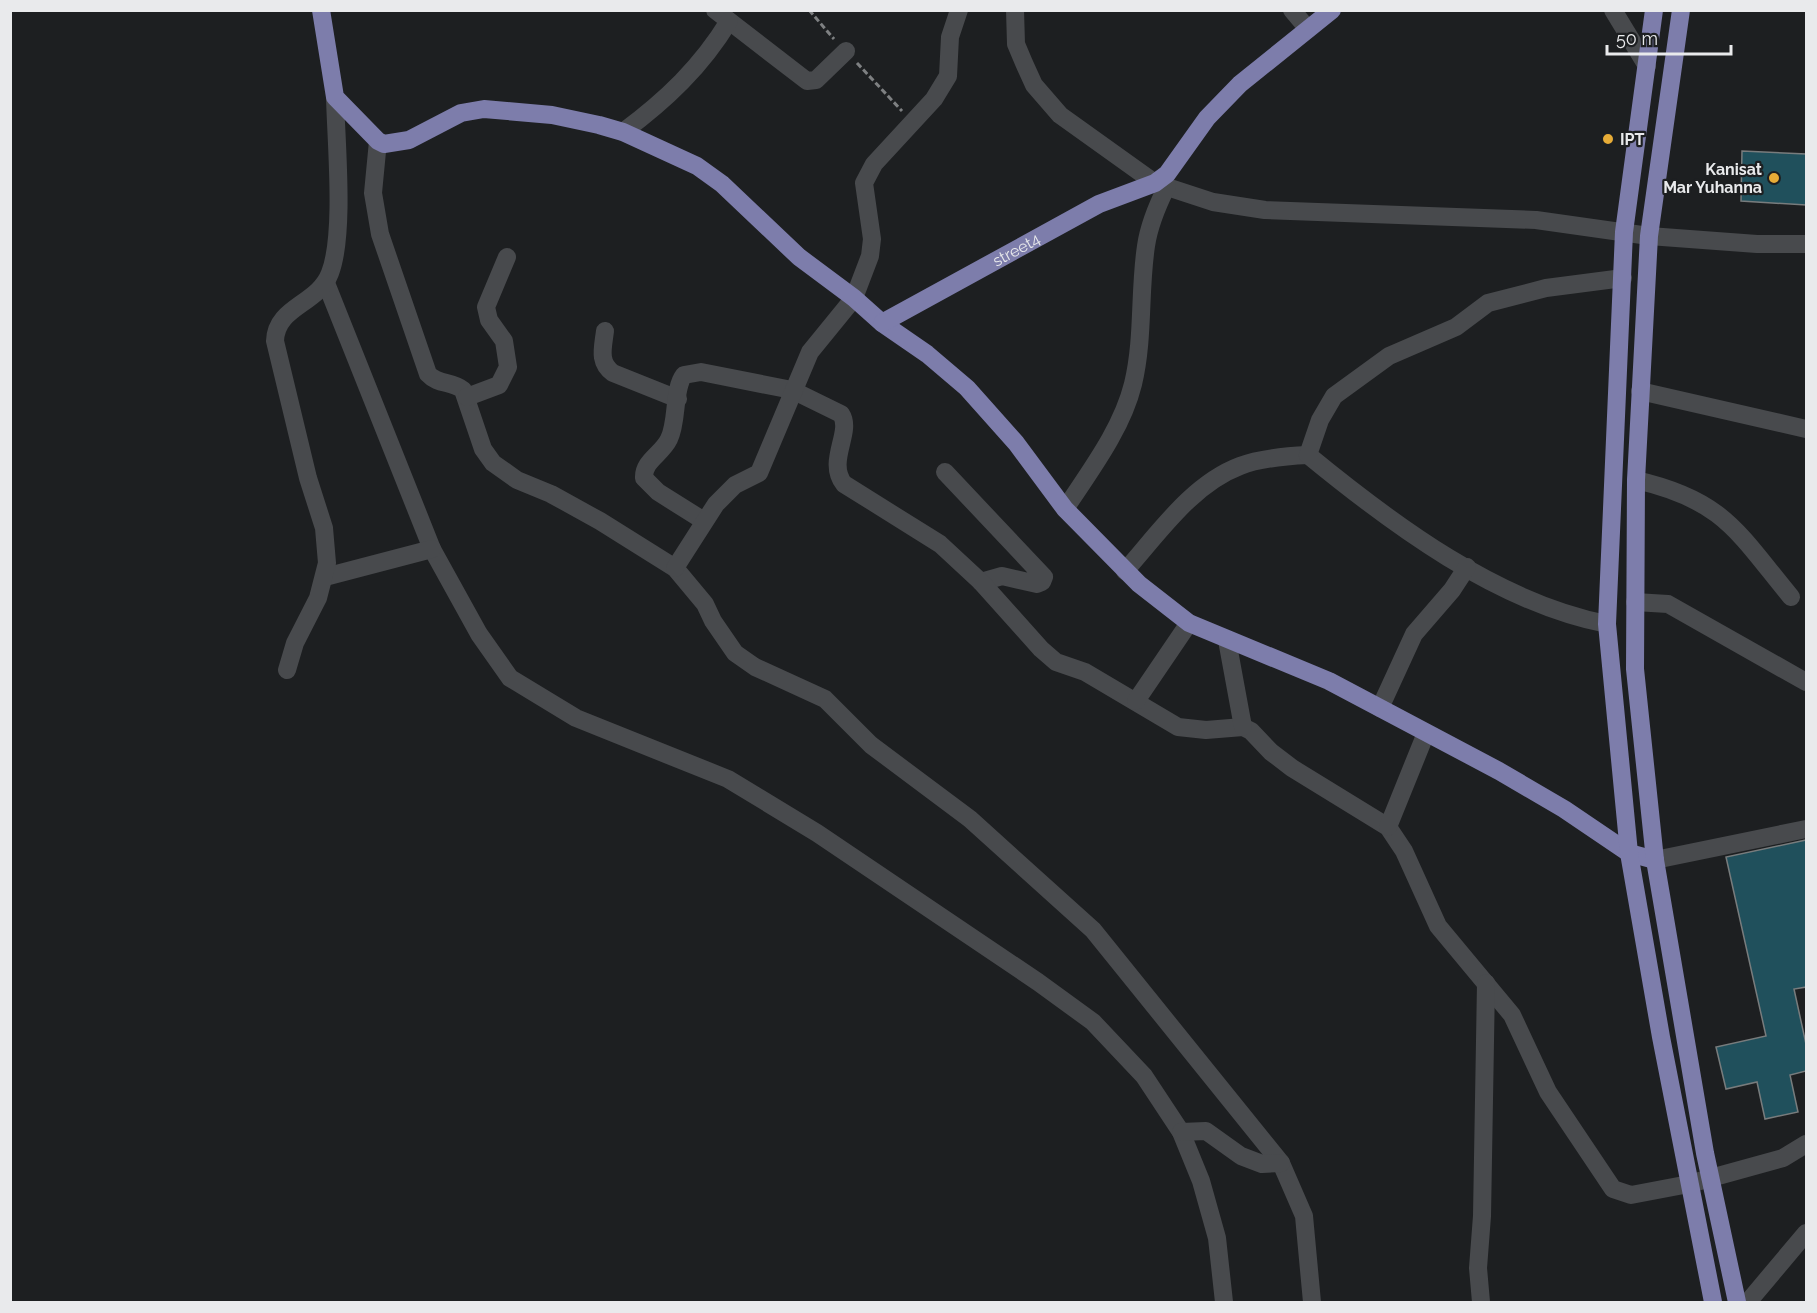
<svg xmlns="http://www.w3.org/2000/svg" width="1817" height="1313" font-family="Raleway,sans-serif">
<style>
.building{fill:#20505c;stroke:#787c7d;stroke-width:1.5}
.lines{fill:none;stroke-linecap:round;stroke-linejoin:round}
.path{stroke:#7e8082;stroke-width:3;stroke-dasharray:6 3;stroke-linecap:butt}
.minor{stroke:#484a4d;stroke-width:18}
.major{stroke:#7d7dab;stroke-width:18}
.poi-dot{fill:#e7ac37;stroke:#1d1f21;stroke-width:2}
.labels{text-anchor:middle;stroke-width:4.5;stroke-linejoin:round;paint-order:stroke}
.poi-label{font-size:16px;font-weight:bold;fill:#e9eaec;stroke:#1d1f21;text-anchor:start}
.street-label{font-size:16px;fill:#e9eaec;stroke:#1d1f21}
</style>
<rect width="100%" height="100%" fill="#1d1f21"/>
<g class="building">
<path d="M1742,151L1806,154V205L1741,201Z"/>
<path d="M1806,840V987L1794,989L1806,1044V1071L1790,1075L1798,1112L1765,1119L1757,1082L1726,1089L1716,1047L1766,1036L1726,857Z"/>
</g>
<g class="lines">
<g class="path">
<path d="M809,10L834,39"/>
<path d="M857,63L902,111"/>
</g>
<g class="minor">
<path d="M715,10L807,81L816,80L846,51"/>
<path d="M1015,10L1016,44L1024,63L1034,85L1060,115L1155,183L1213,202L1265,210L1536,220L1649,236L1757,244H1806"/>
<path d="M1292,10L1308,29"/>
<path d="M1613,10L1647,66"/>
<path d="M623,132C666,100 701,67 729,21"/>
<path d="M378,141L373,193L380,234L428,374C438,385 452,381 463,390L483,449L493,463L517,480L551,494L600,521L675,568L705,604L713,621L735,653L755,667L825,699L871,745L970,819L1093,930L1281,1163L1304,1216L1312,1302"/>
<path d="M326,283L432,549L479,634L510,678L576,718L728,779L817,833L1038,982L1093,1022L1144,1076L1181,1132L1201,1181L1217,1238L1224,1302"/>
<path d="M605,331C603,348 598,362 613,373L678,399"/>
<path d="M1640,391L1806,429"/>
<path d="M467,397L499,385L508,367L504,341L489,320L486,307L507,257"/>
<path d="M945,472L1044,577L1042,582L1037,584L1002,576L981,582"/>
<path d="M1636,480C1724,500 1738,533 1791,597"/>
<path d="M1065,509C1090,471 1122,429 1133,384C1144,338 1139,292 1146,246C1149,225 1157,206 1167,186"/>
<path d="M704,521L658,492L644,478C643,461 662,454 669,439C678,421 673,389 684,375L701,372L792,390L841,414C853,432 826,461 844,484L940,544L981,582L1041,649L1056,662L1085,672L1178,727L1206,730L1243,727L1251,731L1271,752L1292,768L1388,827L1404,851L1438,926L1512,1015L1548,1092L1613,1189L1631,1195L1689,1184L1783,1158L1806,1144"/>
<path d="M675,568L716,504L735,485L759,473L810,352L854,298L870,256L872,239L864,183L874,164L934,99L948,76L950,37L959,10"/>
<path d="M1125,571C1158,534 1192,484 1240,466C1260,458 1287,456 1308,455"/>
<path d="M325,577L432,549"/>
<path d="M1635,602L1668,604L1806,682"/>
<path d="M1607,624C1498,603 1392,524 1308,455L1320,420L1334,396L1389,356L1456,327L1488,303L1546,288L1623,278"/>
<path d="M1227,640L1243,727"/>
<path d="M287,670L295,643L318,598L327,563L324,528L308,478L275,341C276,306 318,305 330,273C345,234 336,142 335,97"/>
<path d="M1136,701L1189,623"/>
<path d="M1380,708L1414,634L1452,590L1467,567"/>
<path d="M1388,827L1426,733"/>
<path d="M1655,860L1806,829"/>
<path d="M1181,1132L1206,1131L1241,1156L1262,1164L1281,1163"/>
<path d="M1481,1302L1478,1268L1482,1216L1486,983"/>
<path d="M1748,1302L1806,1233"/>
</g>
<g class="major">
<path d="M321,10L335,97L378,141L384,144L409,140L461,113L484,109L552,115L599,125L623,132L697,166L722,184L799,257L854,298L882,323L927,354L967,388L1016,443L1065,509L1139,584L1189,623L1329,681L1499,771L1564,809L1629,853L1655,860"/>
<path d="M1654,10L1624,232L1607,624L1629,853L1661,1037L1713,1302"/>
<path d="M1681,10L1649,236L1636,480L1635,669L1655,860L1705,1153L1737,1302"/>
<path id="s1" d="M882,323L1099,204L1155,183L1167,174L1207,118L1240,84L1332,10"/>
</g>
</g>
<g class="poi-dot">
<circle cx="1608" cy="139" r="6"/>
<circle cx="1774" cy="178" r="6"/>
</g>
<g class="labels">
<g class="poi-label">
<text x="1620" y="145">IPT</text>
<text x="1762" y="175" text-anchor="end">Kanisat<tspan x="1762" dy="18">Mar Yuhanna</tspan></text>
</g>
<g class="street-label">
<text dy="6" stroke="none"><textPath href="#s1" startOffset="153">street4</textPath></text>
</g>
</g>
<rect width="1817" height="1313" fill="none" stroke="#e9eaec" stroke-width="24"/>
<path d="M1607 45v9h124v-9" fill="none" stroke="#e9eaec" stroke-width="3"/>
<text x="1616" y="45" font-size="18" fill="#e9eaec" stroke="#1d1f21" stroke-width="4.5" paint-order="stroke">50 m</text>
</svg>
